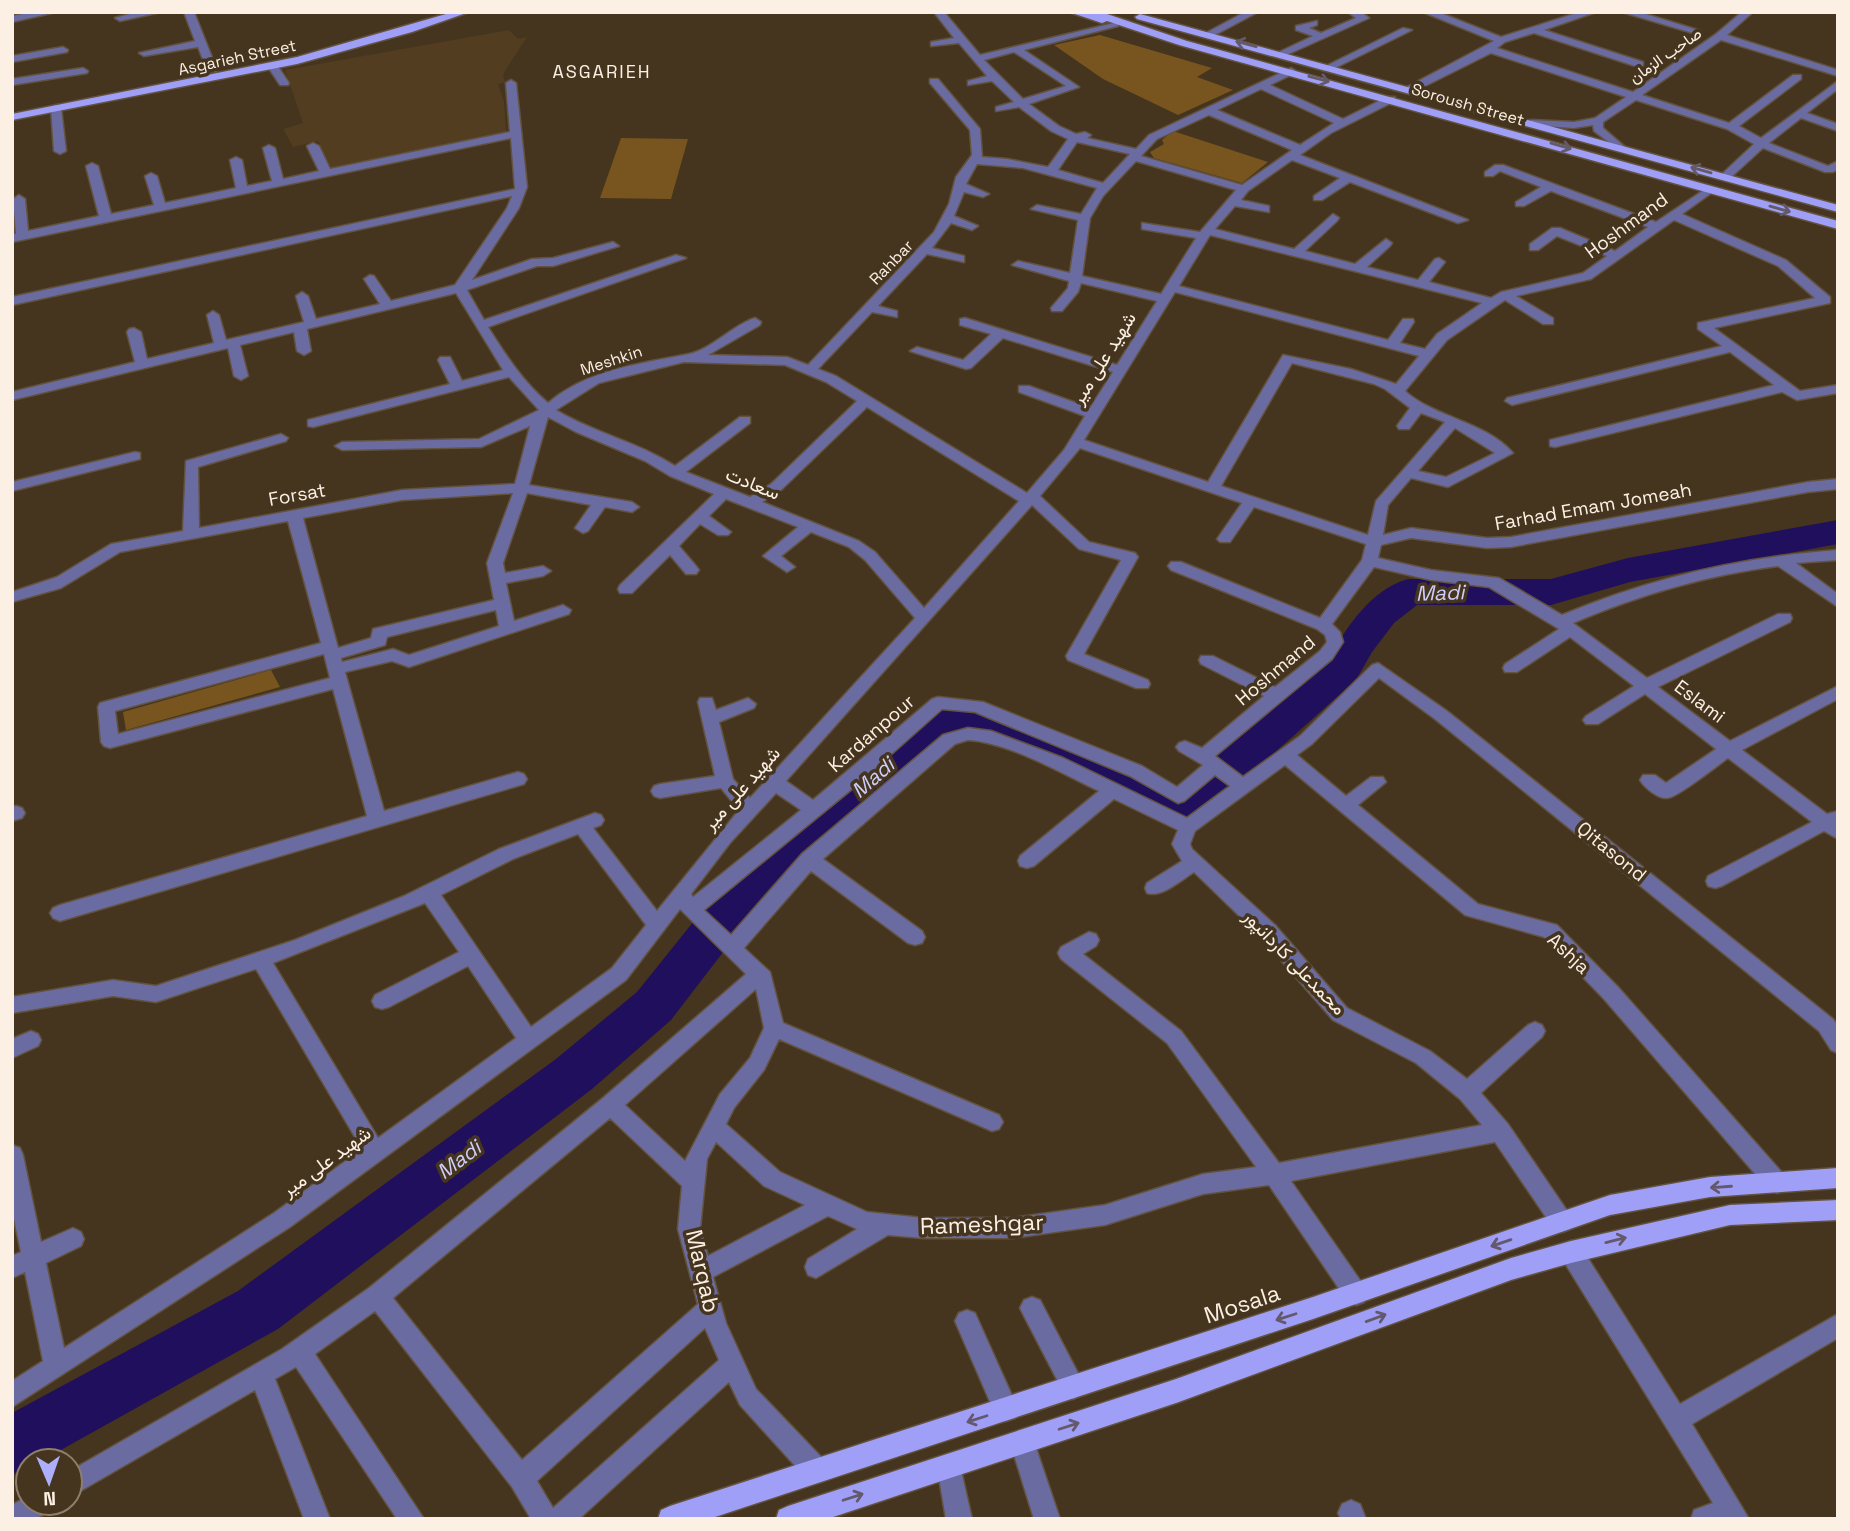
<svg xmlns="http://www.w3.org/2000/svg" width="1850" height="1531" font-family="'Space Grotesk',Vazirmatn,sans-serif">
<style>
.built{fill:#523d20}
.green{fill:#78551f}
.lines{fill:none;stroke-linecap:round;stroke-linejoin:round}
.river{fill:#200f5d;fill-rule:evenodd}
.minor-casing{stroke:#62523e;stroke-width:3}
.major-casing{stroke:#62523e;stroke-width:3}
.minor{fill:#6a6ba1;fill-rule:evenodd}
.major{fill:#9f9ff7;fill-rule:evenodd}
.oneway{stroke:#64596a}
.labels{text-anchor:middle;stroke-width:7;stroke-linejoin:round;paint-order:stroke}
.far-street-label{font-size:16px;fill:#fbf0e3;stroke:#45341e}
.far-neighbourhood-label{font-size:18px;letter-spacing:2px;fill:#fbf0e3;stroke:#45341e}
.street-label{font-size:19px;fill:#fbf0e3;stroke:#45341e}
.water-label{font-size:21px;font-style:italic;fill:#cdcffc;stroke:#45341e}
.near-street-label{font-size:23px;fill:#fbf0e3;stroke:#45341e}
</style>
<rect width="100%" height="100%" fill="#45341e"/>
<path class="built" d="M509,30L518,39L527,37L506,69L503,75L505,82L498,84L504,102L506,133L332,169L318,141L293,147L283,129L303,123L285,70Z"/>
<g class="green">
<path d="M1100,35L1212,68L1197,77L1233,90L1178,115L1103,79L1054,45Z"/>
<path d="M1173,131L1268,162L1242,183L1154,158L1150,152L1164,144L1162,140Z"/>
<path d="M621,138L688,139L671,199L600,198Z"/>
<path d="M271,670L280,687L126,730L123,712Z"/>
</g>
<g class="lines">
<path class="river" d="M1838,520V544L1630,582L1551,605H1417L1394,623L1372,652L1356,680L1198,821L1183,825L1168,821L1078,776L986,739L960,735L928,754L798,869L750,917L671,1020L592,1089L278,1329L41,1461H28V1468L12,1474V1413L238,1291L556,1059L637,992L718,891L766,845L898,732L941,709L955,704L1006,714L1108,754L1179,788L1328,660C1346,628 1370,590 1408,579H1551L1628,558Z"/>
<g class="minor-casing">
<g id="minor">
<path d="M33,12H56L12,22V16Z"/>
<path d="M137,12H161L120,21L115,18Z"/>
<path d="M184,12H194L217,70L216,72H208L198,47L144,56L139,53L195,41Z"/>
<path d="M934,12H944L980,55L1118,22V26L1024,50L1079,87L1029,104L1059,126L1076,134L1085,132L1091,135L1087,138L1136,149L1149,135L1291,68L1296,71L1295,73L1270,85L1343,119L1387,97H1395V101L1331,133L1300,155L1468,220L1458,223L1350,182L1322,200H1314V196L1340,178L1292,160L1248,191L1241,200L1269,206V212L1235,206L1215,229L1294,249L1333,214L1339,218L1337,221L1305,251L1355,264L1386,239L1392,243L1390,246L1367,267L1418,280L1435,259L1439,258L1445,262L1429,282L1491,298L1501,292L1583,273L1607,256L1557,236L1538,250H1530V244L1552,228H1560L1615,251L1648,227L1551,191L1524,206H1516V202L1541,187L1500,171L1493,176H1485V172L1495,165H1503L1656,222L1710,186L1714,187V191L1682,214L1786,260L1830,297V303L1714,328L1800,391L1838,385V393L1797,400L1782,392L1555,447L1550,446V440L1774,385L1730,352L1512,405L1505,401L1507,398L1722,346L1698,329V323L1815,298L1778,266L1674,220L1591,279L1516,296L1553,318V324H1543L1505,300L1447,340L1405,391C1435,418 1485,421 1513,453L1448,487L1411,478L1388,505L1383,535L1411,528L1487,538L1511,537L1808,482L1838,479V489L1808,492L1511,547L1487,548L1411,538L1381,545L1378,558L1431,570L1499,578L1562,615C1650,578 1742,557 1838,550V560L1796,563L1838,594V607L1778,566C1707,575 1639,595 1573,623L1647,678L1778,614H1790L1792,618L1790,622L1658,687L1730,741L1838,686V699L1742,750L1827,814L1838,811V839L1824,831L1722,886L1715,888L1708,886L1706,881L1708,876L1812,822L1728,758C1718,765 1677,798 1667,798C1658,799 1644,787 1640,780L1643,775H1655L1666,783L1716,749L1645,694L1598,724H1586L1583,720L1586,716L1634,686L1570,637L1517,672H1505L1503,668L1505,664L1559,629L1489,587L1431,580L1374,567L1332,624L1340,632L1343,642L1332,659L1215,756L1243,777L1300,736L1372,665L1378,663L1447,711L1833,1019L1838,1026V1053L1831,1050L1819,1031L1435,719L1379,678L1312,744L1297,755L1346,796L1371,777H1383L1386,782L1358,805L1478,904L1557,925L1618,987L1785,1176L1788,1183L1785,1190L1777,1193L1769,1190L1604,999L1544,937L1465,915L1285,765L1195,831L1190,844L1192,849L1275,925L1347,1008L1430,1051L1467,1079L1528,1025L1535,1022L1542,1025L1545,1031L1542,1037L1481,1093L1508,1124L1570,1215L1573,1222L1570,1229L1562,1232L1554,1229L1495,1142L1291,1181L1364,1286L1367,1294L1364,1302L1356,1305L1348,1302L1269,1185L1203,1194L1105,1225L1013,1238H923L888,1235L816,1278L808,1275L805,1267L808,1259L857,1229L828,1216L713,1277L726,1323L756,1389L826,1462L829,1471L826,1480L817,1483L808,1480L740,1405L729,1382L579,1519H531L512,1487L375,1311L315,1354L424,1519H397L296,1367L275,1379L330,1519H304L255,1390L70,1497V1471L282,1349L369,1288L603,1098L746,974L680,909L626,980L290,1227L12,1407V1381L43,1361L25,1272L12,1278V1256L21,1252L12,1209V1145L20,1148L23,1155L41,1242L73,1228L81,1232L84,1239L81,1246L46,1263L64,1348L274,1213L362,1149L256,969L156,1002L113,996L12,1013V997L113,980L156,986L295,940L404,896L499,849L595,813L601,815L604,820L601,825L593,828L657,911L739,810L721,788L660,798L654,796L651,791L654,786L660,784L715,776L698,702L700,698H712L716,710L748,698L756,704L754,708L719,722L733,779L750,798L915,618L865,560L849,547L811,532L781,556L795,567L787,572L763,556L798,527L726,499L709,516L731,532L728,535H718L700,524L679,546L696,566L699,570L696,574H686L670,555L632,593H620L618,589L620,585L714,494L670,476L645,461L576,432L548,417L529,485L632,502L639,507L632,512L605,507L588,531L583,533L575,528L591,505L527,493L503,563L505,573L543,566L551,571L543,576L506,583L514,621L563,605L571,610L569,614L409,667L392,661L345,672L384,811L518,772L524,774L527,779L524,784L60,921L53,918L50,913L53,908L60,905L367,816L333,689L110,748L104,746L101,742L98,707L100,703L321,643L288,521L120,552L61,588L12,602V592L57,577L111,544L183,531L186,461L281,434L288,438L286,441L198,467L199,528L402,490L515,484L530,426L481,447L342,450L335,446L342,442L479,439L539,410L509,377L313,427L308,426V420L450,384L438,360L440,357H450L462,381L503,370L456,293L307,329L311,351L304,355L297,351L294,332L240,345L248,376L241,380L234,376L228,348L12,400V392L135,362L127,332L129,329L134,328L141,332L147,359L214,343L207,315L213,311L219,315L226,340L304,322L296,296L302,292L308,296L316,319L380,304L364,279L370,275L374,276L391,301L455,285L507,208L512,196L12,305V297L515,189L511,138L12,242V234H16L13,199L19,195L25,199L28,231L99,216L86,166L92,163L98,166L111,214L154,205L145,176L151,173L157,176L165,203L236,188L230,160L236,157L242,160L247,186L272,181L263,148L269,145L275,148L283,179L319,171L307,146L313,143L319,146L330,169L510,132L506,83L511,80L516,83L527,187L519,208L472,280L532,259L553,258L613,242L619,246L553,266H537L467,290L484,320L676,255L686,258L488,327C505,354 523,382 548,403C588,369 640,364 689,354C710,350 733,325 755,318L761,322L760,325L708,355L787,357L808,365L934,232L949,204L956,177L972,155L970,130L930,83V79H938L980,129L982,157L1007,159L1048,167L1068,139L1051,131L1019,107L996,111V107L1014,102L992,81L968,85V81L987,76L959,43L931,46V42L954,38ZM1014,52L1066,86L1023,99L984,60ZM1261,89L1334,123L1300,145L1217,110ZM1209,115L1292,150L1242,185L1141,156L1157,139ZM1077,142L1130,154L1103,183L1058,170ZM1136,161L1236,190L1200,232L1142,223V229L1196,238L1161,294L1082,276L1090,218L1103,196ZM977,164L1023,168L1097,188L1081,214L1037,205L1031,209L1078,220L1070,273L1018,261L1012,265L1069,281L1068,288L1051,308L1052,311H1062L1078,292L1081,283L1157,301L1117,365L965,318L960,319V325L991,334L963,360L917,347L910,351L966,369L971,368L1003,338L1113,372L1090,408L1029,386H1019V392L1085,416L1064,450L1027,493L836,376L818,369L872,312L897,317V311L878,306L927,254L964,262V256L932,248L951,223L972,230L978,226L954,216L964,192L983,197L989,194L966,184ZM1210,235L1482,303L1437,334L1425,349L1400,343L1414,322L1413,319H1403L1388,340L1179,286ZM1175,292L1419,356L1396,384L1351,369L1283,355L1208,482L1084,440ZM684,362L785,365L826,382L857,401L771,484L750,497L686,472L750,423V417H740L675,466C638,442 594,433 556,410L599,383ZM1292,363L1374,384L1385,389L1410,408L1397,426L1399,429H1409L1421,413L1445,422L1376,501L1368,535L1221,486ZM867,407L1019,501L924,608L875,552L859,541L762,502L781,490ZM1455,428L1495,453L1446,477L1418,471ZM1080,448L1242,503L1217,539L1220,542H1230L1254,507L1366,544L1362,560L1320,618L1181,562H1171L1168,566L1171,570L1317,629L1325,635L1327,642L1320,651L1275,687L1213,656H1201L1199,660L1201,664L1264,696L1202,748L1185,741L1179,743L1176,747L1179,751L1203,765L1177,787L1142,766L983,702L938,697L932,699L813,800L786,781L1032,505L1079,549L1121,560L1066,656L1068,660L1136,688H1148L1150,684L1148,680L1084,654L1138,557L1135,553L1089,542L1040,496ZM513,493L487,563L494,600L373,629L371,638L338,648L303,518L402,500ZM496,610L499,626L409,655L393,649L342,662L341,658L385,645L387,637ZM324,654L330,678L118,734L115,711ZM942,709L975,712L1130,776L1178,803L1184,801L1215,775L1230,786L1187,818L1063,758L991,731L968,728L943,735L802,854L731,935L704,910L853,788ZM968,740C1010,743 1061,773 1099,791L1020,856L1018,861L1020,866L1027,868L1034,866L1114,799L1178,830L1172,844L1182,861L1147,883L1145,888L1147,893C1162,898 1181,880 1194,872L1261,937L1333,1020L1416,1063L1460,1099L1482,1125L1279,1163L1181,1031L1083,954L1096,946L1099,940L1096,934L1089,932L1061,947L1058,953L1061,959L1167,1043L1256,1167L1203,1174L1105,1205L1013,1218H923L867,1212L780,1172L726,1124L734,1108L764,1070L779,1039L992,1131L999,1129L1003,1122L999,1115L783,1023L770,972L744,948L811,871L908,943L915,945L922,943L925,937L922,931L823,859L955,744ZM776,793L801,810L693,897L691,894L730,843ZM578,834L646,925L612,968L531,1027L441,895L513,859ZM425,903L459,952L375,995L372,1001L375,1007L382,1009L389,1007L468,966L516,1038L378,1138L273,963ZM756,989L764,1028L750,1058L720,1094L685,1161L625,1105ZM610,1118L682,1186L678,1229L698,1304L522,1460L393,1298ZM716,1142L764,1186L805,1205L708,1256L700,1229L707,1159ZM705,1328L719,1360L553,1508L537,1481Z"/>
<path d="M1245,12H1258L1213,36L1204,34Z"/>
<path d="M1348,12H1361L1369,18L1284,56L1275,54L1313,36L1296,30V26L1317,21V25L1309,28L1321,33L1356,18Z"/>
<path d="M1423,12H1438L1501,37L1580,12H1596L1544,30L1643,62V66H1635L1534,33L1505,42L1497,48L1633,92L1716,34L1742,12H1753L1727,35L1838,70V76L1721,40L1642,95L1729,123L1793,75H1801V79L1739,126L1761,138L1838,81V89L1807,113L1838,124V131L1801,118L1769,143L1828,166L1838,161V169L1833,172H1825L1763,148L1729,179H1721V175L1754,144L1727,129L1636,100L1603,122V128L1625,147L1619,150L1594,131L1593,125L1574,128L1527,125L1526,123L1531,120L1574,122L1595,118L1626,97L1491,53L1413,92H1405V88L1494,41Z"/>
<path d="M1622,12H1639L1701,31L1696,34Z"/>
<path d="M1403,28L1412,30L1333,69L1324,67Z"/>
<path d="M63,47L68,50L67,52L12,62V56Z"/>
<path d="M269,65H277L289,83L288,85H280L268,67Z"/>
<path d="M83,68L88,71L87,73L12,85V79Z"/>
<path d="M56,105L61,108L66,151L60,154L54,151L51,108Z"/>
<path d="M135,452L140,453V459L12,491V482Z"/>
<path d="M16,806L22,808L25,813L22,818L12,821V807Z"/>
<path d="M31,1031L38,1034L41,1040L38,1046L12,1058V1039Z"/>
<path d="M1571,1241L1579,1244L1680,1404L1838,1314V1338L1692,1424L1749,1519H1691L1694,1510L1713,1503L1563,1260L1560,1252L1563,1244Z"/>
<path d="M1032,1297L1040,1300L1081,1379L1085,1387L1081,1395L1073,1399L1065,1395L1024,1316L1020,1308L1024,1300Z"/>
<path d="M967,1310L975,1313L1018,1409L1015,1418L1006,1421L997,1418L955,1321L959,1313Z"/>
<path d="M1022,1430L1031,1433L1060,1519H1034L1010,1442L1013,1433Z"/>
<path d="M949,1454L958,1457L972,1519H946L937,1466L940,1457Z"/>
<path d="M28,1496V1503H53C45,1521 30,1519 12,1519V1505Z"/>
<path d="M1351,1500L1360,1504L1366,1519H1341L1338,1513L1342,1504Z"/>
</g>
</g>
<g class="major-casing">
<g id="major">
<path d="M453,12H469L412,32L297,64L12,120V114L297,57Z"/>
<path d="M1069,12H1101L1187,41L1838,221V229L1179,45L1107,21L1102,23Z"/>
<path d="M1140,14L1838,205V212L1137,19L1135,17Z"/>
<path d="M1838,1168V1188L1710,1197L1610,1215L1313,1319L709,1519H658L661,1510L670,1506L1313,1297L1610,1195L1710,1177Z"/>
<path d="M1838,1200V1220L1730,1225L1571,1263L1511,1280L1176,1403L827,1519H776L779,1510L788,1506L1176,1379L1511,1258L1571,1241L1730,1205Z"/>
</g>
</g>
<use href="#minor" class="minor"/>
<use href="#major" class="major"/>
</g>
<defs><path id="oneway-shaft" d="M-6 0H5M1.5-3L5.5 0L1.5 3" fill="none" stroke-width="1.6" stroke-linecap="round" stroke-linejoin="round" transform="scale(1.75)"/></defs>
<g class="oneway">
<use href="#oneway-shaft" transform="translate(1246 44) rotate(-165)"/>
<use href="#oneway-shaft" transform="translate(1319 79) rotate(15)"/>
<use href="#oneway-shaft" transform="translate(1561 146) rotate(16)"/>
<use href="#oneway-shaft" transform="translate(1701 170) rotate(-164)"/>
<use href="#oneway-shaft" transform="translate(1780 209) rotate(16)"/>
<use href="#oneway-shaft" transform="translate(1721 1187) rotate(176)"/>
<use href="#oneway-shaft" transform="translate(1616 1240) rotate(-14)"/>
<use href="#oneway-shaft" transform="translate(1501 1243) rotate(161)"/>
<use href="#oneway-shaft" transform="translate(1286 1317) rotate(162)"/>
<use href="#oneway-shaft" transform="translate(1376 1318) rotate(-20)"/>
<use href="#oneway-shaft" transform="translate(977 1419) rotate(162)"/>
<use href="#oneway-shaft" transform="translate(1069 1426) rotate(-18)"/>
<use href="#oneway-shaft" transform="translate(853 1497) rotate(-18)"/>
</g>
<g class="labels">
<g class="far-street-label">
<text transform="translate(1665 55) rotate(-35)" y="6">صاحب الزمان</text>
<text transform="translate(237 57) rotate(-12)" y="6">Asgarieh Street</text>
<text transform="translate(1468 104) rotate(16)" y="6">Soroush Street</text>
<text transform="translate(891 262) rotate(-46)" y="6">Rahbar</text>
<text transform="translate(611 360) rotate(-18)" y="6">Meshkin</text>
</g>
<g class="far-neighbourhood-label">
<text x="602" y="78">ASGARIEH</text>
</g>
<g class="street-label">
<text transform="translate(1626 225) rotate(-36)" y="7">Hoshmand</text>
<text transform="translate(1103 358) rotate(-58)" y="7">شهید علی میر</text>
<text transform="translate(753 483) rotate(22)" y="7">سعادت</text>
<text transform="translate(297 494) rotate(-10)" y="7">Forsat</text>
<text transform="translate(1593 506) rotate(-10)" y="7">Farhad Emam Jomeah</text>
<text transform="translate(1275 670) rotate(-40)" y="7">Hoshmand</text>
<text transform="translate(1700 701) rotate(37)" y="7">Eslami</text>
<text transform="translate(871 733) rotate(-41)" y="7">Kardanpour</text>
<text transform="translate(741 788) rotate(-48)" y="7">شهید علی میر</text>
<text transform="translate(1612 851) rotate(39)" y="7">Qitasond</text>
<text transform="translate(1569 953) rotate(43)" y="7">Ashja</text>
<text transform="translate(1295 962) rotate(46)" y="7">محمدعلی کاردانپور</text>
<text transform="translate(326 1161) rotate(-36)" y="7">شهید علی میر</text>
</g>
<g class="water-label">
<text transform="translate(1440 593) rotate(-2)" y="7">Madi</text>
<text transform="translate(873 778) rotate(-41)" y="7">Madi</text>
<text transform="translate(459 1160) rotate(-37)" y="7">Madi</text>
</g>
<g class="near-street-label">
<text transform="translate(982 1224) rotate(-2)" y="8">Rameshgar</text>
<text transform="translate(703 1271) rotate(77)" y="8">Marqab</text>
<text transform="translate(1242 1304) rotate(-18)" y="8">Mosala</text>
</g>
</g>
<rect width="1850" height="1531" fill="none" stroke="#fbf0e3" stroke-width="28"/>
<g transform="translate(49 1482) rotate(178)"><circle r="33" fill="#45341e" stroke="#8e7f6d" stroke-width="2"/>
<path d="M0-5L12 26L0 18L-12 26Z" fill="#adaffb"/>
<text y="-10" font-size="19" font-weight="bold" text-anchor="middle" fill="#fbf0e3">N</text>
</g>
</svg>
